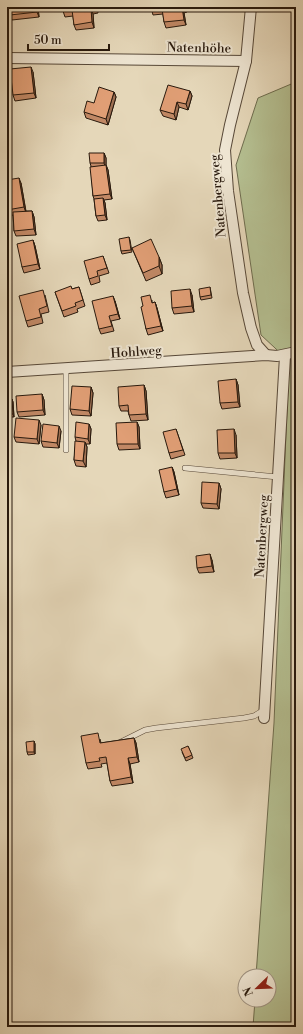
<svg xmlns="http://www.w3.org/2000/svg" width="303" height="1034" font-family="'Libre Bodoni',serif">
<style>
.green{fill:#b4be90;stroke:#6e6c4e}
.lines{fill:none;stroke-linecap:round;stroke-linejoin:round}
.service-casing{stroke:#574838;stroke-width:6}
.minor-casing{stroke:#574838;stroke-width:12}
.service{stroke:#eee5d2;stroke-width:5}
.minor{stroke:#eee5d2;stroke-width:10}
.wall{fill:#c18865;stroke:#28190d}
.shaded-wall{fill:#9d6f52;stroke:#28190d}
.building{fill:#e09e75;stroke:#28190d}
.labels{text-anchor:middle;stroke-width:4;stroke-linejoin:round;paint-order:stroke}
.street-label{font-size:13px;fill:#28190d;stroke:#eee5d2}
</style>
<rect width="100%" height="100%" fill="#e5d7b9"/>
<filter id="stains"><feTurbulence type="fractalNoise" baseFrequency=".005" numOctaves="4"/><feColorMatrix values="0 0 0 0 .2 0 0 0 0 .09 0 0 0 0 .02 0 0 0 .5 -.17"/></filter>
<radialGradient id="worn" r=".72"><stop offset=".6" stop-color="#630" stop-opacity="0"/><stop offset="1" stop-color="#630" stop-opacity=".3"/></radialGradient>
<path class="green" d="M296,82V1027H253L255,1000H269V976H256L274,723L289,361L261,335L236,165L258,98Z"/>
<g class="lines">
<g class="service-casing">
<g id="service">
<path d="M66,368V450"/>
<path d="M185,468L278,477"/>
<path d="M121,742L145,730L156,728L244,718L254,716L264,710"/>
</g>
</g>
<g class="minor-casing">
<g id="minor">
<path d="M251,7L246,61L230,125L225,150L228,191L243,293L251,328L257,345L266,355"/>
<path d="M7,58L246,61"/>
<path d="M7,372L266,355L277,356L296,352"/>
<path d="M264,718L285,356"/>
</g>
</g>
<use href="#service" class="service"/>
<use href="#minor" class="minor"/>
</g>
<g class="wall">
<path d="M38,7L39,17L12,20L10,15Z"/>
<path d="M97,7L98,13L93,14L94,28L76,30L74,25L73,16L65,17L63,11Z"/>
<path d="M151,7H187V12L184,13L186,25L166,28L164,22L163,14L153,15Z"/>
<path d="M33,72L36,98L15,101L13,95Z"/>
<path d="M190,91L192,96L188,110L179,107L176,120L163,116L160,110Z"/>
<path d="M114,92L116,97L108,125L86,118L84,112L94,103Z"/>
<path d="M104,153L106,158V165L108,170L112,199L104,200L105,203L107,220L98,221L96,216L94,199L93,196L91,166L90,163Z"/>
<path d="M7,180L21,183L26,211H32L34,217L36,235L16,236L14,231L13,215L7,216Z"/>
<path d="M129,237L130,240L132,252L122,254L121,251Z"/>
<path d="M33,240L35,246L40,269L24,273L22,267Z"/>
<path d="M132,248L159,257L162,265V274L146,281Z"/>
<path d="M103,256L109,273L99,276L100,282L91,285L89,279Z"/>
<path d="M79,287L85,306L77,309L78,312L64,317L55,292L72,289Z"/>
<path d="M210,287L212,298L201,300L200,297Z"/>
<path d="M45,295L49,312L41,314L43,323L28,327L26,321Z"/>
<path d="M192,295L194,312L174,314L172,308Z"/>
<path d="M152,300V303L155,302L157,308L163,331L148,335L146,329L143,306Z"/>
<path d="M115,301L120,319L111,321L114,331L101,334L99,329Z"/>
<path d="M236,379L238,385L240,407L222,409L220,403Z"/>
<path d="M144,385L146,391L148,420L131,421L129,415L128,411H121L119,406Z"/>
<path d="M91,387L93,393L91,416L72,415L70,409Z"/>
<path d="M42,394L44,400L45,415L19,417L17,412Z"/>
<path d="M12,399L13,402L14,417H7V400Z"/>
<path d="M137,422L139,427L140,449L119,450L117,444Z"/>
<path d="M89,424L91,429L90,444H86L87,447L86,467L76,466L74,460L76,441L75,437Z"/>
<path d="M41,425L39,444L16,442L14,437Z"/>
<path d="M176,429L185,455L171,459L169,453Z"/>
<path d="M61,431L59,448L43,447L41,441Z"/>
<path d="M236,435L237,458L220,459L218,453Z"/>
<path d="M172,467L174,472L179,495L166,498L164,492Z"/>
<path d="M219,483L221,489L219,509L203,508L201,503Z"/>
<path d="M212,560L214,572L199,573L197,568Z"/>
<path d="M134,738L136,743L139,762L130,764L133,783L112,786L110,781L107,763L101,764L102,767L88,769L86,763L100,739L101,743Z"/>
<path d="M34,741L35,744V754L28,755L27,752Z"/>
<path d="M188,746L193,758L186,761L182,752Z"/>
</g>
<g class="shaded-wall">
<path d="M37,7H38L39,17L37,12Z"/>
<path d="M182,7L184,13L186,25L184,20Z"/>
<path d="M91,9L93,14L94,28L92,22Z"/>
<path d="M31,67L33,72L36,98L34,93Z"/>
<path d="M190,91L192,96L188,110L186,104Z"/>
<path d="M114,92L116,97L108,125L106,119Z"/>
<path d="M177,102L179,107L176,120L174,114Z"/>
<path d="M104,153L106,158V165L108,170L112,199L110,194L106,168L104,163Z"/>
<path d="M19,178L21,183L26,213L24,207Z"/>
<path d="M103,198L105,203L107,220L105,215Z"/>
<path d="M32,211L34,217L36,235L34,229Z"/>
<path d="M33,240L35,246L40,269L38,264Z"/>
<path d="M159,257L162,265V274L159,266Z"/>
<path d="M190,289L192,295L194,312L192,306Z"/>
<path d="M113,296L115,301L120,319L118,314Z"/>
<path d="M155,302L157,308L163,331L161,326Z"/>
<path d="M236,379L238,385L240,407L238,402Z"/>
<path d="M144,385L146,391L148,420L146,414Z"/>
<path d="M91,387L93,393L91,416L89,411Z"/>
<path d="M42,394L44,400L45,415L43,410Z"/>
<path d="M12,399L13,402L14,417L13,414Z"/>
<path d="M39,420L41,425L39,444L37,439Z"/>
<path d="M137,422L139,427L140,449L138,444Z"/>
<path d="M89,424L91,429L90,444L88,439Z"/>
<path d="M59,426L61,431L59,448L57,443Z"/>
<path d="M234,429L236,435L237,458L235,453Z"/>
<path d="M85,442L87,447L86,467L83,461Z"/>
<path d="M172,467L174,472L179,495L177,489Z"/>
<path d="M219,483L221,489L219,509L217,504Z"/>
<path d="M210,554L212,560L214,572L212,566Z"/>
<path d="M134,738L136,743L139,762L137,757Z"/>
<path d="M34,741L35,744V754L34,752Z"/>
<path d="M128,758L130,764L133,783L131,777Z"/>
</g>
<g class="building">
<path d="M9,7H37V12L10,15Z"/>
<path d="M62,7H95L96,8L91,9L92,22L74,25L72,10L63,11Z"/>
<path d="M151,7H183H182L184,20L164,22L162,9L151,10Z"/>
<path d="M31,67L34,93L13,95L10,69Z"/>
<path d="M168,85L190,91L186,104L177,102L174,114L160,110Z"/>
<path d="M99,87L114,92L106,119L84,112L87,101L94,103Z"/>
<path d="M89,153H104V163H90Z"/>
<path d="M106,165L110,194L93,196L90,167Z"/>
<path d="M19,178L24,207L7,210V180Z"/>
<path d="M103,198L105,215L96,216L94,199Z"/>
<path d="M32,211L34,229L14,231L13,212Z"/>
<path d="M129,237L131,250L121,251L119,239Z"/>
<path d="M151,239L159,257V266L143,273L132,248Z"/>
<path d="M33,240L38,264L22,267L17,244Z"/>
<path d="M103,256L107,268L97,271L98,276L89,279L84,261Z"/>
<path d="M71,286L72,289L79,287L83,300L75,303L76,306L62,311L55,292Z"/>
<path d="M210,287L211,295L200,297L199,289Z"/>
<path d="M190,289L192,306L172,308L171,291Z"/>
<path d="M43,290L47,306L39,309L41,317L26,321L19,296Z"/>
<path d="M150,295L152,303L155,302L161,326L146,329L141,307L143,306L141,297Z"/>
<path d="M113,296L118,314L109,316L112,326L99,329L92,301Z"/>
<path d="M236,379L238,402L220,403L218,381Z"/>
<path d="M144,385L146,414L129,415L128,405L119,406L118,387Z"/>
<path d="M72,386L91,387L89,411L70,409Z"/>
<path d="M42,394L43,410L17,412L16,396Z"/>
<path d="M12,399L13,414H7V400Z"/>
<path d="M16,418L39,420L37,439L14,437Z"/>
<path d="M76,422L89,424L88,439L75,437Z"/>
<path d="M137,422L138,444H117L116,423Z"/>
<path d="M43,424L59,426L57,443L41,441Z"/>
<path d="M176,429L183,450L169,453L163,432Z"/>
<path d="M234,429L235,453H218L217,430Z"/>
<path d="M75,441L85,442L83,461L74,460Z"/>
<path d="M172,467L177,489L164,492L159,470Z"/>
<path d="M202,482L219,483L217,504L201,503Z"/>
<path d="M210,554L212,566L197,568L196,556Z"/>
<path d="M98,733L100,743L134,738L137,757L128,758L131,777L110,781L106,757L99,758L100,761L86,763L81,736Z"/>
<path d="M34,741V752H27L26,742Z"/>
<path d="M188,746L192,755L185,758L181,749Z"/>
</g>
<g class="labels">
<g class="street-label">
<text transform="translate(199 47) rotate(1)" y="5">Natenhöhe</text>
<text transform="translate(217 196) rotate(-95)" y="5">Natenbergweg</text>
<text transform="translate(136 351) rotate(-4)" y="5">Hohlweg</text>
<text transform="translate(261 536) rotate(-87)" y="5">Natenbergweg</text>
</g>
</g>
<rect width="303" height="1034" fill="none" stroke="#e5d7b9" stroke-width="24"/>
<rect x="8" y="8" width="287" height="1018" fill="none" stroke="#28190d" stroke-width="2"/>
<rect x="12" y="12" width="279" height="1010" fill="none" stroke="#28190d"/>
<g transform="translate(257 988) rotate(247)"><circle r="19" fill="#eee5d2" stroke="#9f9383"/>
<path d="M0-3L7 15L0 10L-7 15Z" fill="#8f2418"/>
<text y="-6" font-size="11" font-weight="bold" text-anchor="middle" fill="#28190d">N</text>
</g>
<path d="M28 44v6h81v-6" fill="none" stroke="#28190d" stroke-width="2"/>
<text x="34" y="44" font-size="12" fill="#28190d" stroke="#eee5d2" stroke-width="3" paint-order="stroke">50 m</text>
<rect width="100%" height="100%" filter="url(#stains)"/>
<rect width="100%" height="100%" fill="url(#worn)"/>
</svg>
